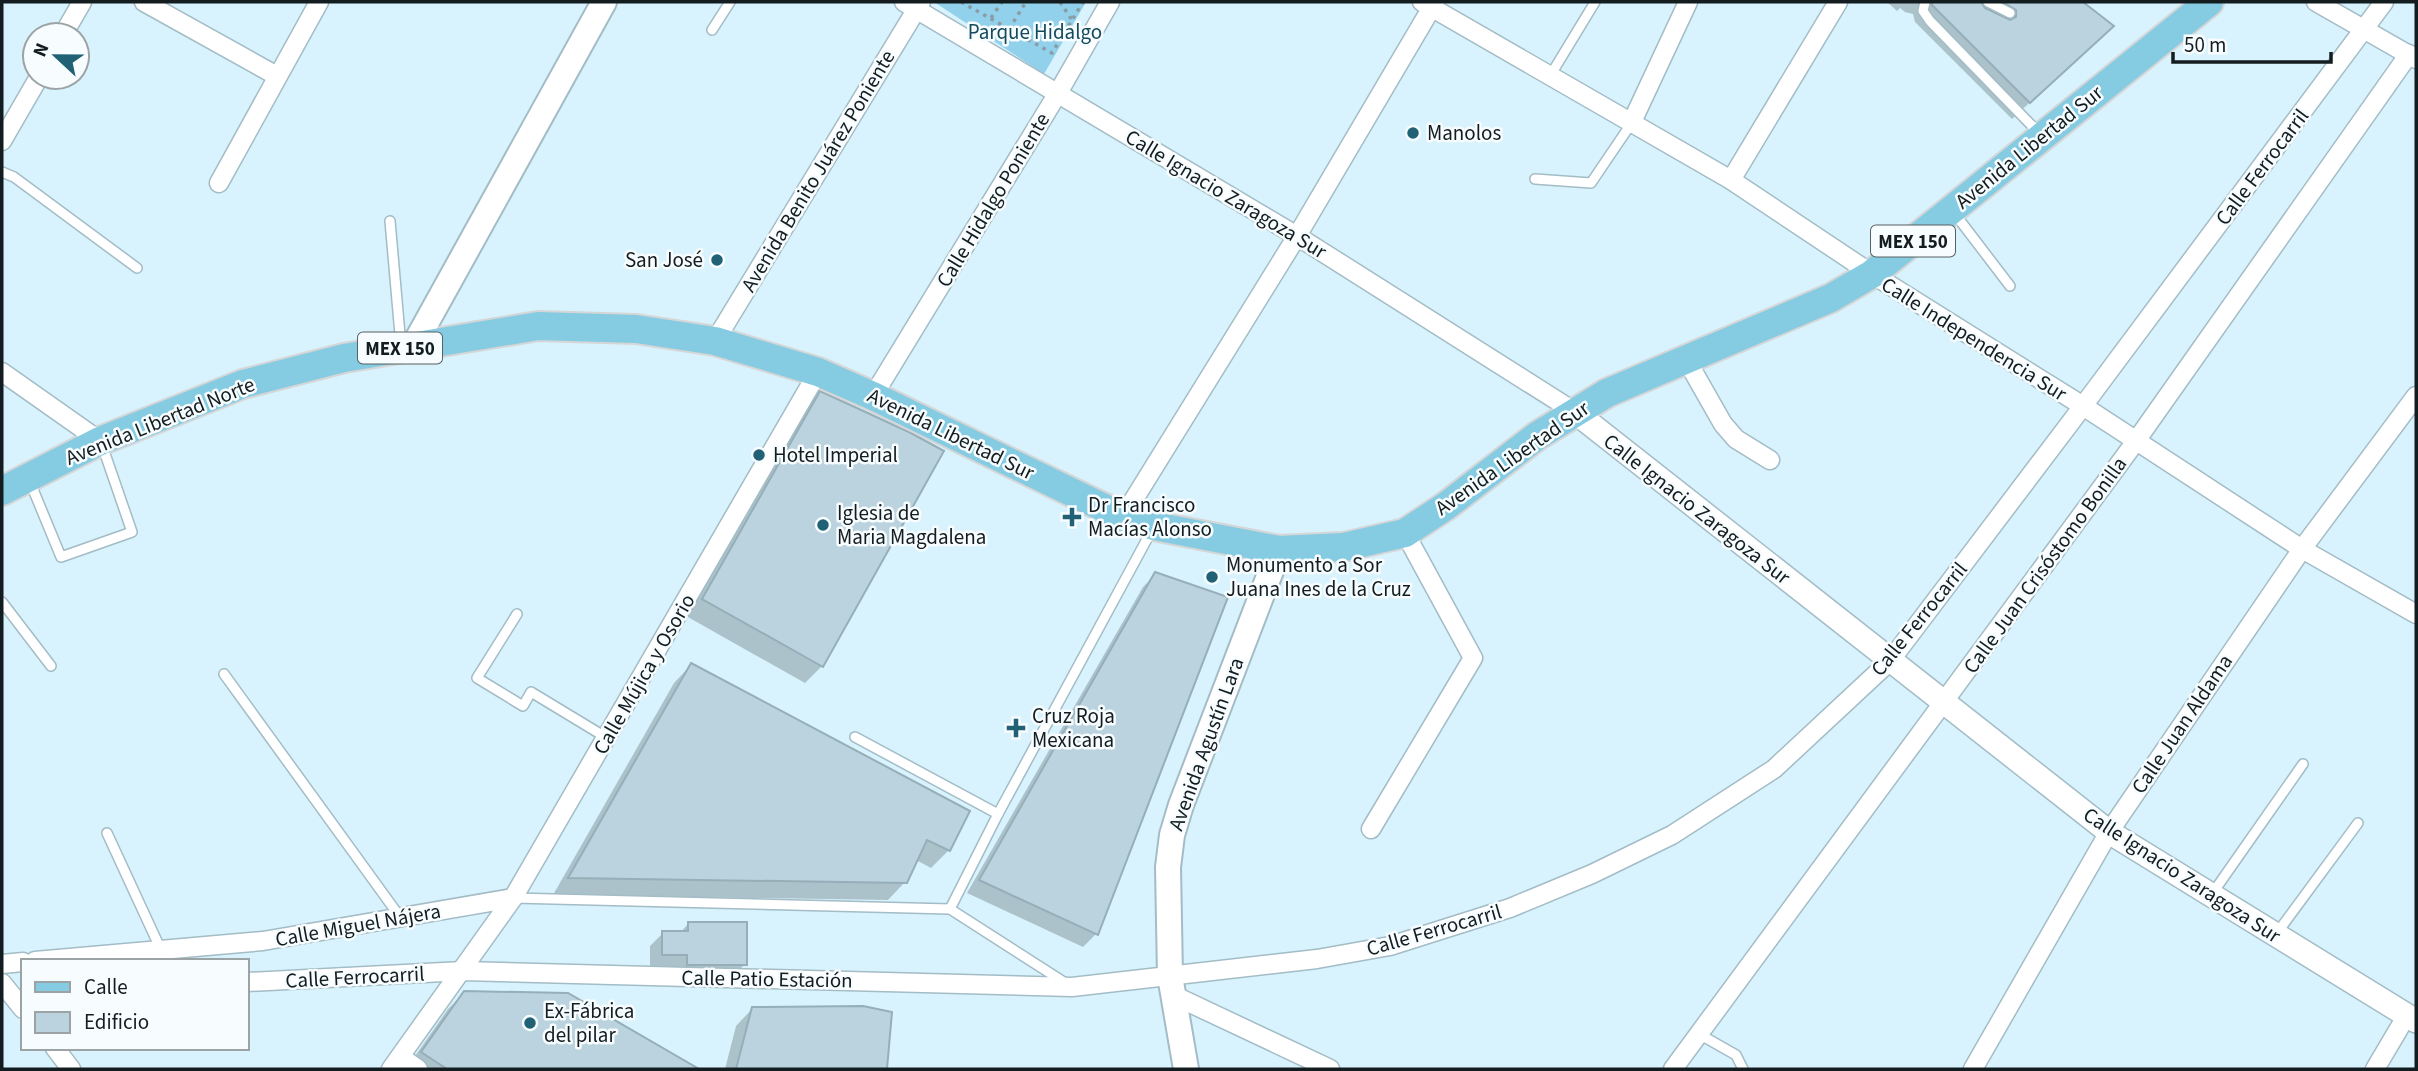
<svg xmlns="http://www.w3.org/2000/svg" width="2418" height="1071" font-family="'Source Sans 3',sans-serif">
<style>
.green{fill:#92d1eb}
.shadow{fill:#0003}
.building{fill:#bad3de;stroke:#95aeb8;stroke-width:2}
.lines{fill:none;stroke-linecap:round;stroke-linejoin:round}
.service-casing{stroke:#a3bcc6;stroke-width:12}
.minor-casing{stroke:#a3bcc6;stroke-width:21}
.tertiary-casing{stroke:#a3bcc6;stroke-width:26}
.secondary-casing{stroke:#a3bcc6;stroke-width:28}
.primary-casing{stroke:#d5d6d7;stroke-width:32}
.path{stroke:#899da4;stroke-width:3.5;stroke-dasharray:3.5 5;stroke-linecap:butt}
.service{stroke:#fff;stroke-width:9}
.minor{stroke:#fff;stroke-width:18}
.tertiary{stroke:#fff;stroke-width:23}
.secondary{stroke:#fff;stroke-width:24}
.primary{stroke:#85cbe2;stroke-width:28}
.poi-dot{fill:#216176;stroke:#f7fcfe;stroke-width:2.5}
.labels{text-anchor:middle;stroke-width:5;stroke-linejoin:round;paint-order:stroke}
.shield{fill:#f7fcfe;stroke:#576063;stroke-width:2}
.shield-label{font-size:19px;font-weight:bold;fill:#131d20}
.park-label{font-size:21px;fill:#134a5c;stroke:#f7fcfe}
.poi-label{font-size:21px;fill:#131d20;stroke:#f7fcfe;text-anchor:start}
.street-label{font-size:21px;fill:#131d20;stroke:#f7fcfe}
</style>
<rect width="100%" height="100%" fill="#d8f3fd"/>
<path class="green" d="M934,2H1086L1044,74Z"/>
<g class="shadow">
<path d="M1887,2H2080L2112,26L2012,119L1915,22L1913,14L1905,12L1900,8L1897,11Z"/>
<path d="M820,393L822,666L805,683L686,616L803,410Z"/>
<path d="M1156,574L1225,598L1096,934L1083,947L967,893L1143,587Z"/>
<path d="M691,665L968,812L949,850L931,868L916,860L905,882L888,900L553,895L674,683Z"/>
<path d="M688,924L745,964L732,977H675V968H650V946L663,933H680Z"/>
<path d="M465,992L568,995L695,1069H406L448,1009Z"/>
<path d="M752,1009L891,1013L885,1069H725L736,1026Z"/>
</g>
<g class="building">
<path d="M1932,2H1981L1985,8L2010,20L2016,17V10L2003,2H2083L2114,26L2030,103L1932,5Z"/>
<path d="M820,391L911,433L944,451L823,667L702,599Z"/>
<path d="M1155,572L1228,597L1098,935L979,880Z"/>
<path d="M691,663L970,811L950,851L927,840L907,883L568,878Z"/>
<path d="M688,922H747V965H687V955H662V931H688Z"/>
<path d="M464,991L568,993L699,1069H447L421,1052Z"/>
<path d="M863,1006L892,1012L887,1069H736L752,1007Z"/>
</g>
<g class="lines">
<g class="service-casing">
<g id="service">
<path d="M1925,2L1923,11L1930,21L2040,134"/>
<path d="M1988,2L2010,13"/>
<path d="M712,30L730,2"/>
<path d="M1550,76L1595,2"/>
<path d="M2,172L14,177L137,268"/>
<path d="M1535,179L1591,183L1631,124"/>
<path d="M1955,214L2010,286"/>
<path d="M390,221L401,346"/>
<path d="M30,482L61,557L132,532L102,445"/>
<path d="M2,602L51,666"/>
<path d="M517,614L477,678L523,706L531,692L607,738"/>
<path d="M224,674L400,917"/>
<path d="M855,737L998,814"/>
<path d="M107,833L161,950"/>
<path d="M2212,894L2303,764"/>
<path d="M513,898L950,909L1067,984"/>
<path d="M950,909L998,814L1153,528"/>
<path d="M2277,933L2358,823"/>
<path d="M1699,1034L1736,1055L1743,1069"/>
</g>
</g>
<g class="minor-casing">
<g id="minor">
<path d="M144,2L277,76"/>
<path d="M904,2L1297,236L1575,412"/>
<path d="M1422,2L1731,180L1872,274L2083,406L2302,549L2416,614"/>
<path d="M2316,2L2416,59"/>
<path d="M63,35L82,2"/>
<path d="M1631,124L1688,2"/>
<path d="M2,141L39,77"/>
<path d="M1731,180L1838,2"/>
<path d="M219,183L319,2"/>
<path d="M715,341L921,2"/>
<path d="M1686,359L1723,424L1736,439L1770,460"/>
<path d="M2,372L100,441"/>
<path d="M873,396L1058,93L1110,2"/>
<path d="M1123,517L1297,236L1435,2"/>
<path d="M1371,829L1473,658L1405,533"/>
<path d="M35,961L263,941L513,898"/>
<path d="M2,964L23,962"/>
<path d="M247,982L463,971L1072,987L1317,959L1390,946L1510,908L1592,874L1672,835L1774,769L1890,661L2083,406L2384,2"/>
<path d="M2,983L23,1009"/>
<path d="M1173,995L1330,1069"/>
<path d="M55,1048L71,1069"/>
<path d="M401,1057L418,1069"/>
<path d="M391,1069L513,898L818,372"/>
<path d="M1673,1069L2136,441L2409,54"/>
<path d="M1973,1069L2109,832L2302,549L2416,396"/>
<path d="M2375,1069L2407,1015"/>
</g>
</g>
<g class="tertiary-casing">
<path id="tertiary" d="M1575,412L2109,832L2416,1021"/>
</g>
<g class="secondary-casing">
<g id="secondary">
<path d="M414,345L604,2"/>
<path d="M1186,1069L1170,976L1168,867L1172,835L1181,805L1279,550"/>
</g>
</g>
<g class="primary-casing">
<path id="primary" d="M2,491L100,441L243,384L344,358L538,326L636,329L715,341L818,372L873,396L1123,517L1154,526L1279,550L1344,547L1405,533L1446,506L1537,436L1607,393L1831,298L1872,274L2209,2"/>
</g>
<g class="path">
<path d="M961,2L1052,53L1083,2"/>
<path d="M1060,2L1072,20"/>
<path d="M991,18L1002,2"/>
<path d="M1009,29L1026,2"/>
</g>
<use href="#service" class="service"/>
<use href="#minor" class="minor"/>
<use href="#tertiary" class="tertiary"/>
<use href="#secondary" class="secondary"/>
<use href="#primary" class="primary"/>
</g>
<g class="poi-dot">
<circle cx="1413" cy="133" r="7"/>
<circle cx="717" cy="260" r="7"/>
<circle cx="759" cy="455" r="7"/>
<path d="M1068.5 506.5h7v7h7v7h-7v7h-7v-7h-7v-7h7z"/>
<circle cx="823" cy="525" r="7"/>
<circle cx="1212" cy="577" r="7"/>
<path d="M1012.5 717.5h7v7h7v7h-7v7h-7v-7h-7v-7h7z"/>
<circle cx="530" cy="1023" r="7"/>
</g>
<g class="labels">
<g class="shield">
<rect x="1871" y="225.5" width="84" height="31" rx="5"/>
<rect x="358" y="332.5" width="84" height="31" rx="5"/>
</g>
<g class="shield-label">
<text x="1913" y="248">MEX 150</text>
<text x="400" y="355">MEX 150</text>
</g>
<g class="park-label">
<text x="1035" y="39">Parque Hidalgo</text>
</g>
<g class="poi-label">
<text x="1427" y="140">Manolos</text>
<text x="703" y="267" text-anchor="end">San José</text>
<text x="773" y="462">Hotel Imperial</text>
<text x="1088" y="512">Dr Francisco<tspan x="1088" dy="24">Macías Alonso</tspan></text>
<text x="837" y="520">Iglesia de<tspan x="837" dy="24">Maria Magdalena</tspan></text>
<text x="1226" y="572">Monumento a Sor<tspan x="1226" dy="24">Juana Ines de la Cruz</tspan></text>
<text x="1032" y="723">Cruz Roja<tspan x="1032" dy="24">Mexicana</tspan></text>
<text x="544" y="1018">Ex-Fábrica<tspan x="544" dy="24">del pilar</tspan></text>
</g>
<g class="street-label">
<text transform="translate(2029 147) rotate(-39)" y="7">Avenida Libertad Sur</text>
<text transform="translate(2262 167) rotate(-53)" y="7">Calle Ferrocarril</text>
<text transform="translate(818 171) rotate(-59)" y="7">Avenida Benito Juárez Poniente</text>
<text transform="translate(1226 194) rotate(31)" y="7">Calle Ignacio Zaragoza Sur</text>
<text transform="translate(993 200) rotate(-59)" y="7">Calle Hidalgo Poniente</text>
<text transform="translate(1974 339) rotate(32)" y="7">Calle Independencia Sur</text>
<text transform="translate(160 421) rotate(-22)" y="7">Avenida Libertad Norte</text>
<text transform="translate(951 434) rotate(26)" y="7">Avenida Libertad Sur</text>
<text transform="translate(1512 458) rotate(-35)" y="7">Avenida Libertad Sur</text>
<text transform="translate(1697 509) rotate(38)" y="7">Calle Ignacio Zaragoza Sur</text>
<text transform="translate(2045 565) rotate(-54)" y="7">Calle Juan Crisóstomo Bonilla</text>
<text transform="translate(1919 619) rotate(-51)" y="7">Calle Ferrocarril</text>
<text transform="translate(644 674) rotate(-60)" y="7">Calle Mújica y Osorio</text>
<text transform="translate(2182 724) rotate(-56)" y="7">Calle Juan Aldama</text>
<text transform="translate(1206 744) rotate(-70)" y="7">Avenida Agustín Lara</text>
<text transform="translate(2182 875) rotate(33)" y="7">Calle Ignacio Zaragoza Sur</text>
<text transform="translate(358 925) rotate(-10)" y="7">Calle Miguel Nájera</text>
<text transform="translate(1434 930) rotate(-16)" y="7">Calle Ferrocarril</text>
<text transform="translate(355 977) rotate(-3)" y="7">Calle Ferrocarril</text>
<text transform="translate(767 979) rotate(1)" y="7">Calle Patio Estación</text>
</g>
</g>
<rect width="2418" height="1071" fill="none" stroke="#131d20" stroke-width="7"/>
<rect x="21" y="959" width="228" height="91" fill="#f7fcfe" stroke="#9ca3a5" stroke-width="2"/>
<rect x="35" y="982" width="35" height="10" fill="#85cbe2" stroke="#9ca3a5" stroke-width="2"/>
<text x="84" y="994" font-size="21" fill="#131d20">Calle</text>
<rect x="35" y="1012" width="35" height="21" fill="#bad3de" stroke="#9ca3a5" stroke-width="2"/>
<text x="84" y="1029" font-size="21" fill="#131d20">Edificio</text>
<g transform="translate(56 56) rotate(292)"><circle r="33" fill="#f7fcfe" stroke="#9ca3a5" stroke-width="2"/>
<path d="M0-5L12 26L0 18L-12 26Z" fill="#216176"/>
<text y="-10" font-size="19" font-weight="bold" text-anchor="middle" fill="#131d20">N</text>
</g>
<path d="M2173 52v10h158v-10" fill="none" stroke="#131d20" stroke-width="3.5"/>
<text x="2184" y="52" font-size="21" fill="#131d20" stroke="#f7fcfe" stroke-width="5" paint-order="stroke">50 m</text>
</svg>
